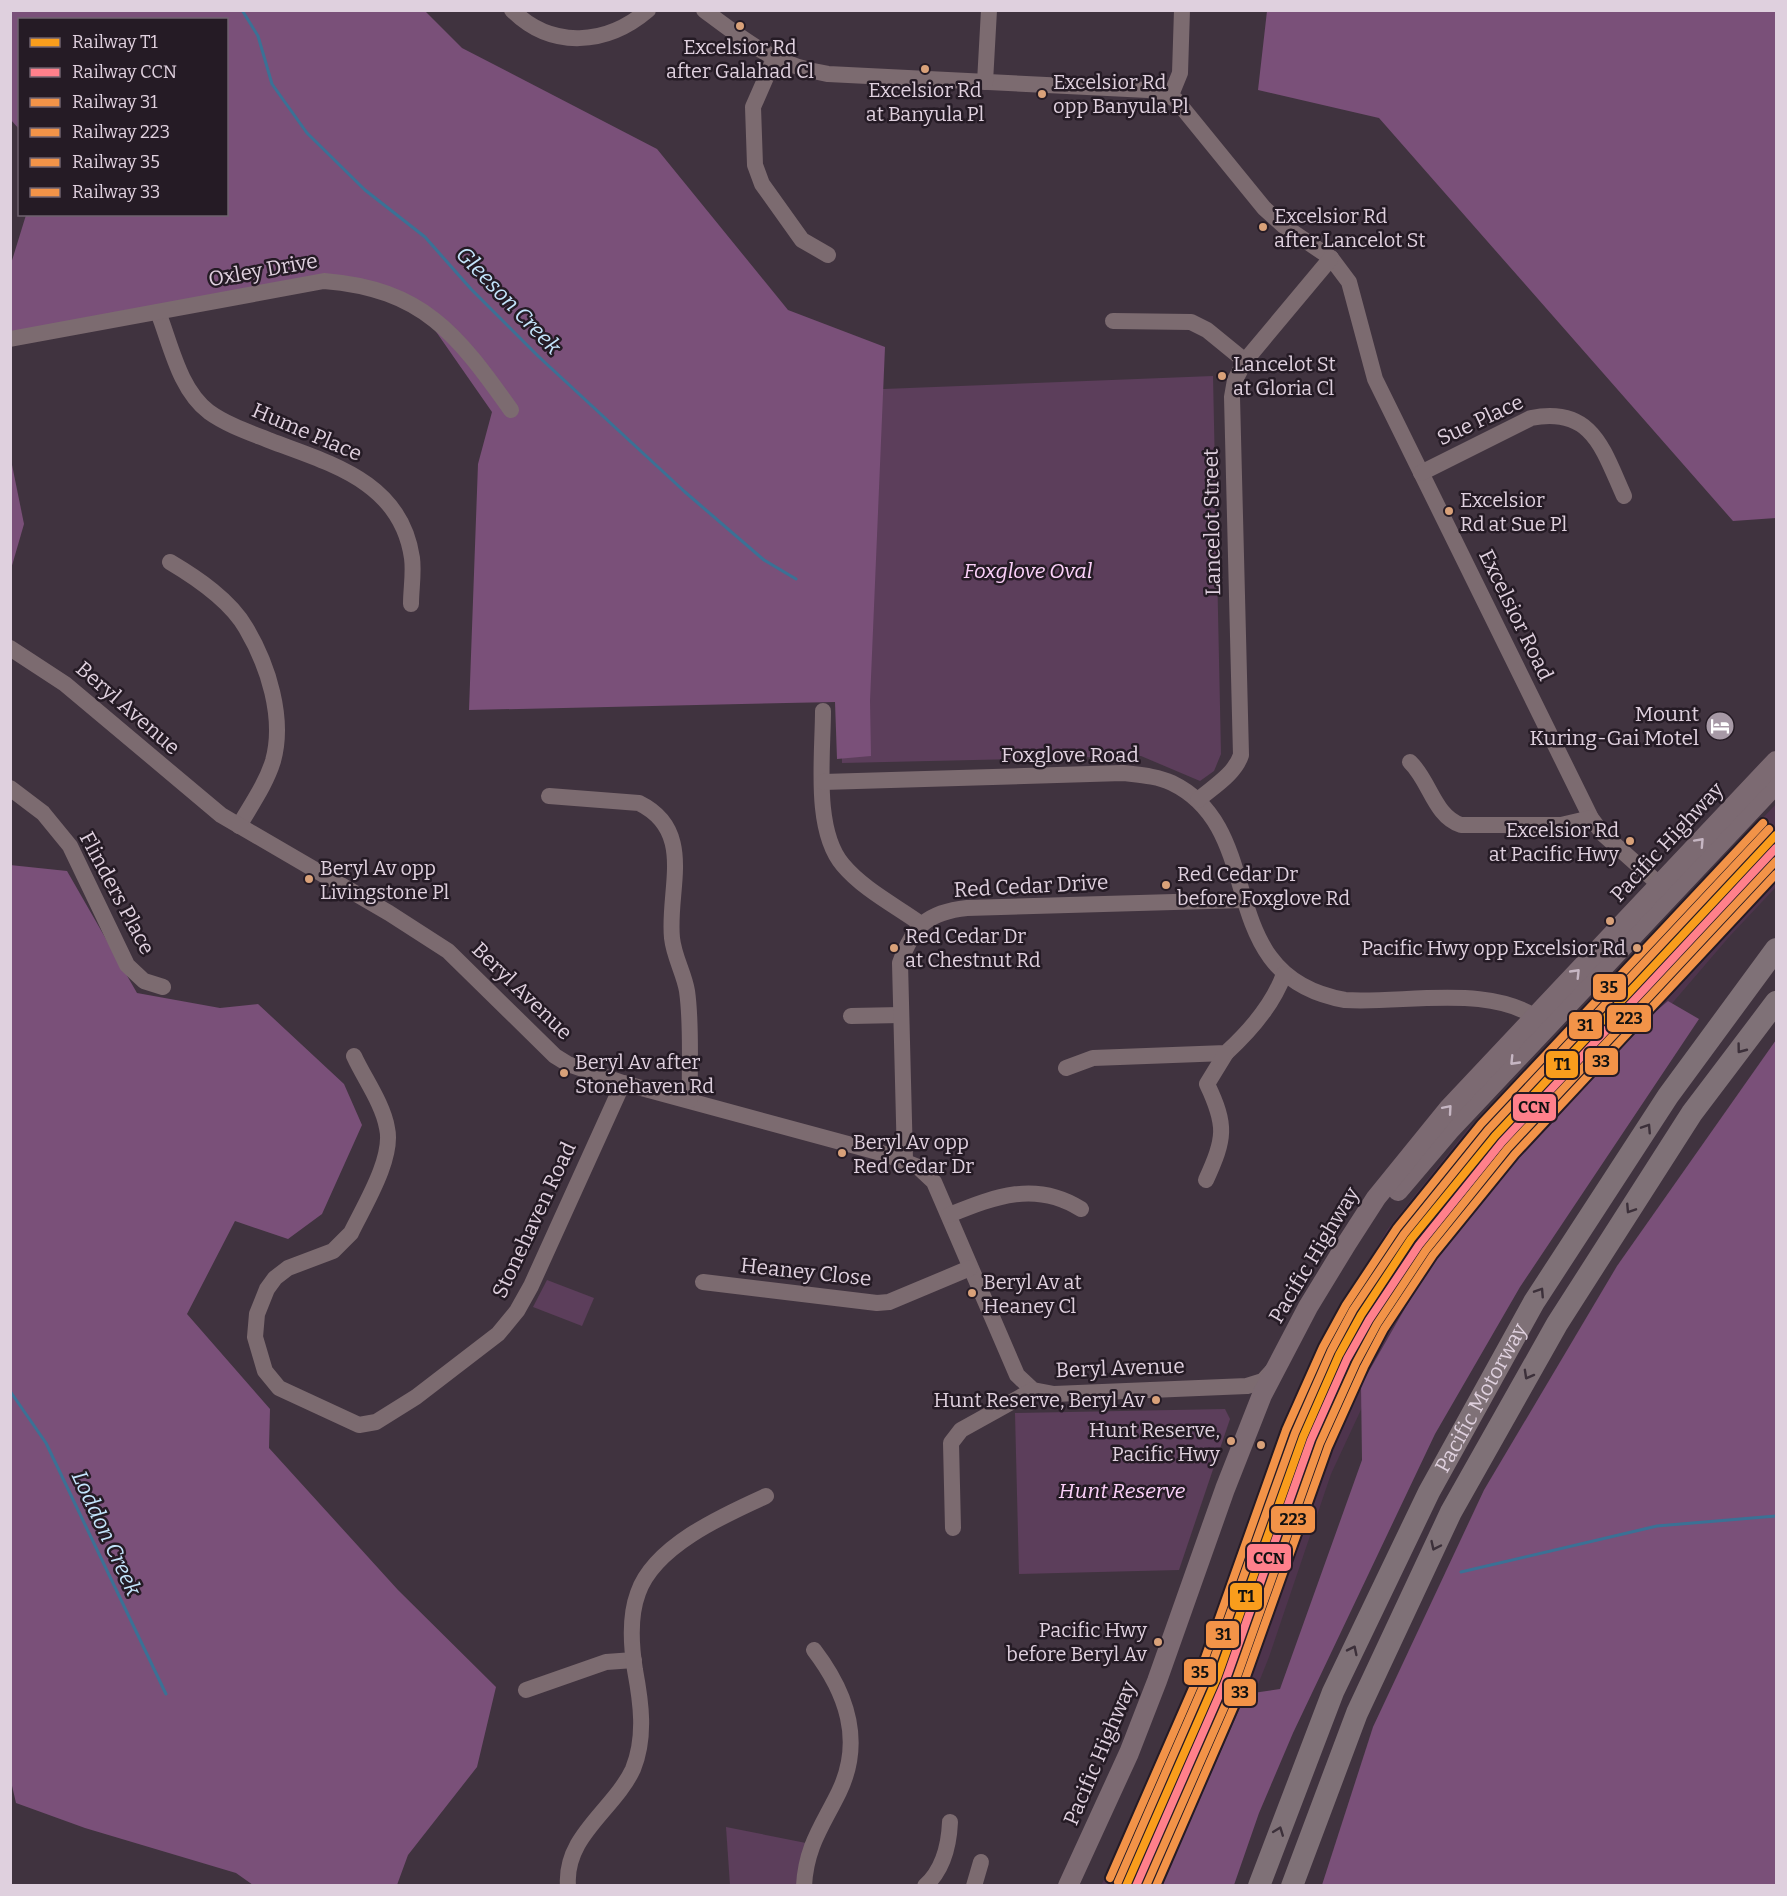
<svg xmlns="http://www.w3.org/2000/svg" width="1787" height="1896" font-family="Bitter,serif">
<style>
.built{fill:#4e344d}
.green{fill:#5c3e5b}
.forest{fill:#7a5079}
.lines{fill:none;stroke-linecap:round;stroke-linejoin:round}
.stream{stroke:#3b7195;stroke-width:3}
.minor{stroke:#7c6b70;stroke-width:16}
.major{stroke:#7c6a72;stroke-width:20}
.highway{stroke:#7f7177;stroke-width:22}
.rail-1-casing{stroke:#251b25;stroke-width:12}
.rail-2-casing{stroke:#251b25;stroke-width:12}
.rail-3-casing{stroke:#251b25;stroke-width:12}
.rail-4-casing{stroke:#251b25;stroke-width:12}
.rail-5-casing{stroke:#251b25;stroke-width:12}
.rail-6-casing{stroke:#251b25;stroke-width:12}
.rail-1{stroke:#f99d1c;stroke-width:8}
.rail-2{stroke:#ff808b;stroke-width:8}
.rail-3{stroke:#f29348;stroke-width:8}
.rail-4{stroke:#f29348;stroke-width:8}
.rail-5{stroke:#f29348;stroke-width:8}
.rail-6{stroke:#f29348;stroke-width:8}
.oneway{stroke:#c6b6c3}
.oneway2{stroke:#3c303a}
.bus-dot{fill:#d9a179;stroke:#251b25;stroke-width:2}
.labels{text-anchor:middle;stroke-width:5;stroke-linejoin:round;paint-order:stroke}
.bus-label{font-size:20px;fill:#dfd0de;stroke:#251b25;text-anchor:start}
.street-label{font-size:21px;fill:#dfd0de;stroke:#251b25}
.park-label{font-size:21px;font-style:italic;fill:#fcd1fa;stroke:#251b25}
.poi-label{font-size:21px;fill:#dfd0de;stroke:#251b25;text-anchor:end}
.water-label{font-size:22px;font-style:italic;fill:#c4e5fc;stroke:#251b25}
.line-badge{stroke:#251b25;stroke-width:2}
.pale-badge-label{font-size:16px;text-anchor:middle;font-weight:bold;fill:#111}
</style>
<rect width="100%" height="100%" fill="#40333f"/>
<path class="built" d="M1776,804V887L1729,937L1451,1261L1365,1401L1331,1474L1269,1657L1204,1819L1175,1885L1101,1886L1173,1729L1234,1569L1290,1405L1336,1317L1387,1230L1467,1130Z"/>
<g class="green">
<path d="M1213,376L1221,754L1214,771L1200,781L1141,756L842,763L832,391Z"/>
<path d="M547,1280L594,1298L582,1326L533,1307Z"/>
<path d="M1225,1409L1230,1419L1179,1570L1019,1574L1015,1413Z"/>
<path d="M726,1827L806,1843L797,1885H730Z"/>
</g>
<g class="forest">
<path d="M11,11H425L462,48L657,149L788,310L885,347L870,701L871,756L837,759L835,702L469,710L478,464L492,412L430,323L388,295L329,280L11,338L10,267L26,215L226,214V20H20L19,129L11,120Z"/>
<path d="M1267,11H1776V518L1733,521L1379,118L1258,90Z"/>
<path d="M10,455L24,524L11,569H10Z"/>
<path d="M10,865L67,871L137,993L220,1008L258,1004L344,1084L362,1125L322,1214L288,1239L235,1221L187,1314L270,1409L269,1448L398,1590L496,1687L477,1767L408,1855L397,1885H253L236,1873L85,1828L16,1803L10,1777Z"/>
<path d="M1668,1001L1699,1019L1520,1287L1435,1434L1293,1733L1259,1813L1234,1885H1162L1246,1694L1280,1689L1362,1460L1361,1385L1439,1249L1572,1083Z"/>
<path d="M1776,1040V1885H1322L1373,1727L1484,1490L1617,1266Z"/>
</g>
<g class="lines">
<g class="stream">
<path d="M242,10L258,36L272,84L307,133L365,190L425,237L471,289L538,356L685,492L764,560L796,579"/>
<path d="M10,1391L46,1443L166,1694"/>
<path d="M1461,1572L1657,1526L1776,1516"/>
</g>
<g class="minor">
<path d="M512,10C552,50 607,45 648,10"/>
<path d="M704,10C747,42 774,65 828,74L1148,90L1163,92L1176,100L1264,208L1284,226L1331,258L1349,282L1375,379L1591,818L1603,834L1669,893"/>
<path d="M774,59L753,107L755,165L762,184L802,240L828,255"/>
<path d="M985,82L989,10"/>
<path d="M1171,95L1180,73L1182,10"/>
<path d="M158,312C171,345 179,389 209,412C227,425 251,433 271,441C332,464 401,482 412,558C414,573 411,589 411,604"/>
<path d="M1113,321L1191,322L1207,330L1245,361"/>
<path d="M10,339L324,281C423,289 457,334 511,410"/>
<path d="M1421,473L1531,418C1593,406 1603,450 1624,496"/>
<path d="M170,562C197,578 230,600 246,628C268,665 285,718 273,761C266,784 251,805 239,826"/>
<path d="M10,648L65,684L221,815L389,913L448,951L555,1056L568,1064L623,1083L885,1154L918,1167L934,1182L1017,1375L1033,1390L1054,1394L1247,1386L1263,1381L1273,1370"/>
<path d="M823,711C823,755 813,830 843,865C863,889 896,906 921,924"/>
<path d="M1410,762C1430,781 1434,816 1461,825H1561L1591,818"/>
<path d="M823,782L1123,773C1140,775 1157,776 1172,783C1271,831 1209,976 1345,1000C1406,1004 1494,982 1544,1023"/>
<path d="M10,788L43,813L70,846L127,965L144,981L163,987"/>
<path d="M549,796L639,803C696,831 667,890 672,938C674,957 684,973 687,991C692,1026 689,1065 690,1100"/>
<path d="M1198,800C1213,787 1235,774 1241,755L1232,397L1235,380L1245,361L1331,258"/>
<path d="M851,1016L901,1015"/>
<path d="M354,1056C364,1078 383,1104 387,1128C394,1158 364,1206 351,1233L333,1251L288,1268L275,1278L267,1289L257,1314L255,1337L265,1371L279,1388L359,1425L376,1422L416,1397L498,1334L517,1311L531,1286L623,1083"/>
<path d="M1066,1068L1093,1058L1226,1053C1250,1031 1273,1005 1284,974"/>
<path d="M905,1160L900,963C913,926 928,912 967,908L1244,900"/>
<path d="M1206,1180C1225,1138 1227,1126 1207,1084L1226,1053"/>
<path d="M949,1215C994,1197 1035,1180 1081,1209"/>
<path d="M703,1282L877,1303L889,1302L970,1268"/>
<path d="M953,1528L951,1443L961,1430L1033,1390"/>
<path d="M526,1690L606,1662L634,1660"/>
<path d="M568,1886C564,1836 614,1810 633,1769C646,1737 641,1702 635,1670C631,1645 629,1617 638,1593C654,1546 724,1515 766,1496"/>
<path d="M804,1886C806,1846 823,1825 839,1792C864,1740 846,1692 814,1650"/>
<path d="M925,1886C944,1869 949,1845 950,1822"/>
<path d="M974,1886L981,1862"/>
</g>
<g class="major">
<path d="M1398,1191L1449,1131L1776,784"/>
<path d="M1068,1886L1129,1753L1157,1681L1225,1489L1262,1395L1308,1307L1347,1243L1376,1198L1449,1108L1776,761"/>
</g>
<g class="highway">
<path id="s1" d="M1259,1886L1333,1692L1429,1492L1534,1302L1668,1096L1776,949"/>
<path d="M1292,1886L1357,1713L1451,1512L1557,1324L1692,1113L1776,1002"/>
</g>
<g class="rail-1-casing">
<path id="rail-1" d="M1126,1886L1217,1678L1303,1437L1339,1355L1361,1315L1411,1239L1495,1136L1776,835"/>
</g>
<g class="rail-2-casing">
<path id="rail-2" d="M1136,1886L1225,1682L1311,1440L1347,1359L1369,1320L1419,1245L1502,1142L1776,848"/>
</g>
<g class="rail-3-casing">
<path id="rail-3" d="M1118,1882L1208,1675L1295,1433L1331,1351L1353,1310L1404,1234L1488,1130L1769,829"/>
</g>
<g class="rail-4-casing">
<path id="rail-4" d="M1146,1886L1234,1685L1320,1443L1356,1363L1377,1324L1426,1250L1508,1148L1776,861"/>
</g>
<g class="rail-5-casing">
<path id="rail-5" d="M1110,1878L1200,1672L1286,1430L1323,1347L1346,1305L1397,1228L1481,1124L1763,823"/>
</g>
<g class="rail-6-casing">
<path id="rail-6" d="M1156,1886L1242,1688L1328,1447L1364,1367L1384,1329L1433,1255L1515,1154L1776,874"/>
</g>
<use href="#rail-1" class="rail-1"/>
<use href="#rail-2" class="rail-2"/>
<use href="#rail-3" class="rail-3"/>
<use href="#rail-4" class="rail-4"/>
<use href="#rail-5" class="rail-5"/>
<use href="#rail-6" class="rail-6"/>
</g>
<defs><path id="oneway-chevron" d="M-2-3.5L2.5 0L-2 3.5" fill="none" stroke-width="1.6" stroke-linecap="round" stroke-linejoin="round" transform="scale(1.5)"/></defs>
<g class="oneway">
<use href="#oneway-chevron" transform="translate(1700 842) rotate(-47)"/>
<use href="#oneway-chevron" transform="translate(1576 973) rotate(-46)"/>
<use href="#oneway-chevron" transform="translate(1514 1061) rotate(134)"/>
<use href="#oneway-chevron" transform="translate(1448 1109) rotate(-49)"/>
</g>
<g class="oneway2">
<use href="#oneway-chevron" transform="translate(1741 1049) rotate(127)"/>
<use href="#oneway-chevron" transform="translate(1647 1128) rotate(-57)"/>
<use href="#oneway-chevron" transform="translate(1630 1209) rotate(123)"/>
<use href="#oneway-chevron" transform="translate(1540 1292) rotate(-57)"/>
<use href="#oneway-chevron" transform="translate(1528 1375) rotate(119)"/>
<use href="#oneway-chevron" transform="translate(1435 1546) rotate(115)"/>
<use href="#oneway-chevron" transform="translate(1353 1650) rotate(-64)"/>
<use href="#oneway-chevron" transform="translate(1279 1831) rotate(-69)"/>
</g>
<defs>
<g id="hotel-disc" transform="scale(1.5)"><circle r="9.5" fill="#a799a6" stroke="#251b25"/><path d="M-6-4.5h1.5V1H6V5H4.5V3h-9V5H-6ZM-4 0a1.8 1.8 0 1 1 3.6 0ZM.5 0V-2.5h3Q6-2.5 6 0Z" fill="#fff"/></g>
</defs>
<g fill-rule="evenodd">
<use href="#hotel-disc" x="1720" y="726"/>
</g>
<g class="bus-dot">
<circle cx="740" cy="26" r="5"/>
<circle cx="925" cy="69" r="5"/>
<circle cx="1042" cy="94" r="5"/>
<circle cx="1263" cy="227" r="5"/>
<circle cx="1222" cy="376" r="5"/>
<circle cx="1449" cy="511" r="5"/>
<circle cx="1630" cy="841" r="5"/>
<circle cx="309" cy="879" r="5"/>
<circle cx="1166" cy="885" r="5"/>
<circle cx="1610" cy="921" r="5"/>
<circle cx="894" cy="948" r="5"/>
<circle cx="1637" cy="948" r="5"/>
<circle cx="564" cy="1073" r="5"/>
<circle cx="842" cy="1153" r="5"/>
<circle cx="972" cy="1293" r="5"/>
<circle cx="1156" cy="1400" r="5"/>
<circle cx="1231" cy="1441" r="5"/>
<circle cx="1261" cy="1445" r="5"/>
<circle cx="1158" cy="1642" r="5"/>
</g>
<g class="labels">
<g class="bus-label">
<text x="740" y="54" text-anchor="middle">Excelsior Rd<tspan x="740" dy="24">after Galahad Cl</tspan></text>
<text x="1053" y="89">Excelsior Rd<tspan x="1053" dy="24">opp Banyula Pl</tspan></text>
<text x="925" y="97" text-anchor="middle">Excelsior Rd<tspan x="925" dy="24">at Banyula Pl</tspan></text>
<text x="1274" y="223">Excelsior Rd<tspan x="1274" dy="24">after Lancelot St</tspan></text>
<text x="1233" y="371">Lancelot St<tspan x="1233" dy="24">at Gloria Cl</tspan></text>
<text x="1460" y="507">Excelsior<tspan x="1460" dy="24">Rd at Sue Pl</tspan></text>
<text x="1619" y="837" text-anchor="end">Excelsior Rd<tspan x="1619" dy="24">at Pacific Hwy</tspan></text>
<text x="320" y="875">Beryl Av opp<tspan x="320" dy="24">Livingstone Pl</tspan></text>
<text x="1177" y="881">Red Cedar Dr<tspan x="1177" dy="24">before Foxglove Rd</tspan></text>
<text x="905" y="943">Red Cedar Dr<tspan x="905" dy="24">at Chestnut Rd</tspan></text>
<text x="1626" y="955" text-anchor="end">Pacific Hwy opp Excelsior Rd</text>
<text x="575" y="1069">Beryl Av after<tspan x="575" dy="24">Stonehaven Rd</tspan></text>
<text x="853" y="1149">Beryl Av opp<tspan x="853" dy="24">Red Cedar Dr</tspan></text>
<text x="983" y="1289">Beryl Av at<tspan x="983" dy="24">Heaney Cl</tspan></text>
<text x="1145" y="1407" text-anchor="end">Hunt Reserve, Beryl Av</text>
<text x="1220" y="1437" text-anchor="end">Hunt Reserve,<tspan x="1220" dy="24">Pacific Hwy</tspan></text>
<text x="1147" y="1637" text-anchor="end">Pacific Hwy<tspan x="1147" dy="24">before Beryl Av</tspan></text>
</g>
<g class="street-label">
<text transform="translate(263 270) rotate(-10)" y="7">Oxley Drive</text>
<text transform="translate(1480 420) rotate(-25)" y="7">Sue Place</text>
<text transform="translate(307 432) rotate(23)" y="7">Hume Place</text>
<text transform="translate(1212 522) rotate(-91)" y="7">Lancelot Street</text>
<text transform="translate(1516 615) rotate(64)" y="7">Excelsior Road</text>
<text transform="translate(128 708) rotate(41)" y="7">Beryl Avenue</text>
<text x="1070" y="762">Foxglove Road</text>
<text transform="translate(1667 842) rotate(-47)" y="7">Pacific Highway</text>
<text transform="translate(1031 886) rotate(-3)" y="7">Red Cedar Drive</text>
<text transform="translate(117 893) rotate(62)" y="7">Flinders Place</text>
<text transform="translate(522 991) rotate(44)" y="7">Beryl Avenue</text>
<text transform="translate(534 1220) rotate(-65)" y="7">Stonehaven Road</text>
<text transform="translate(1314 1255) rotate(-59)" y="7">Pacific Highway</text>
<text transform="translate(806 1272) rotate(6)" y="7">Heaney Close</text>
<text transform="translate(1120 1368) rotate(-2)" y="7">Beryl Avenue</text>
<text dy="7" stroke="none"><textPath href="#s1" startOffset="537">Pacific Motorway</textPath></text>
<text transform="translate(1100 1753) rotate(-67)" y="7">Pacific Highway</text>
</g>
<g class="park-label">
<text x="1028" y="578">Foxglove Oval</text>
<text x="1122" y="1498">Hunt Reserve</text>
</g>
<g class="poi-label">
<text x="1699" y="721">Mount<tspan x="1699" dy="24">Kuring-Gai Motel</tspan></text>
</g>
<g class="water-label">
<text transform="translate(509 300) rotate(46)" y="8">Gleeson Creek</text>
<text transform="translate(107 1533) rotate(65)" y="8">Loddon Creek</text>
</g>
</g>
<g class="line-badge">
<rect x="1592" y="973" width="35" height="28" rx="6" fill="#f29348"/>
<rect x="1606" y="1004" width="46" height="29" rx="6" fill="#f29348"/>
<rect x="1568" y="1011" width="35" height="29" rx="6" fill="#f29348"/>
<rect x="1584" y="1047" width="35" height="29" rx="6" fill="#f29348"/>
<rect x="1545" y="1050" width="34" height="29" rx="6" fill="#f99d1c"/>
<rect x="1512" y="1093" width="45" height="29" rx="6" fill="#ff808b"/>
<rect x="1270" y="1505" width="46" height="29" rx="6" fill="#f29348"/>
<rect x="1246" y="1543" width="46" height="29" rx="6" fill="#ff808b"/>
<rect x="1229" y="1582" width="34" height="29" rx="6" fill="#f99d1c"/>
<rect x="1205" y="1620" width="35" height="29" rx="6" fill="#f29348"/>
<rect x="1183" y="1658" width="34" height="28" rx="6" fill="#f29348"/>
<rect x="1223" y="1678" width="34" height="29" rx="6" fill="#f29348"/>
</g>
<g class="pale-badge-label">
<text x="1609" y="993">35</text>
<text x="1629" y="1024">223</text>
<text x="1585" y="1031">31</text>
<text x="1601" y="1067">33</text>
<text x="1562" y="1070">T1</text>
<text x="1534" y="1113">CCN</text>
<text x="1293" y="1525">223</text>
<text x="1269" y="1564">CCN</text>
<text x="1246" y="1602">T1</text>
<text x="1223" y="1640">31</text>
<text x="1200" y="1678">35</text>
<text x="1240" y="1698">33</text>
</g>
<rect width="1787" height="1896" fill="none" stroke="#dfd0de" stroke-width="24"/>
<rect x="18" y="18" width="210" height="198" fill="#251b25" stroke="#6f636f" stroke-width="1.5"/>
<rect x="30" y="38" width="30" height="9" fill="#f99d1c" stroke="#6f636f" stroke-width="1.5"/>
<text x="72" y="48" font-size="18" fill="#dfd0de">Railway T1</text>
<rect x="30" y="68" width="30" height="9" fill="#ff808b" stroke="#6f636f" stroke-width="1.5"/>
<text x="72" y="78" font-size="18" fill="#dfd0de">Railway CCN</text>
<rect x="30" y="98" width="30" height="9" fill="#f29348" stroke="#6f636f" stroke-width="1.5"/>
<text x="72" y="108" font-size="18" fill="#dfd0de">Railway 31</text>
<rect x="30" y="128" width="30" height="9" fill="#f29348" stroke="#6f636f" stroke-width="1.5"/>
<text x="72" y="138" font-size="18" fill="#dfd0de">Railway 223</text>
<rect x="30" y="158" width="30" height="9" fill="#f29348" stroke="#6f636f" stroke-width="1.5"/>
<text x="72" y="168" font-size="18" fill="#dfd0de">Railway 35</text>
<rect x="30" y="188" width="30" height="9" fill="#f29348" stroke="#6f636f" stroke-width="1.5"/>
<text x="72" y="198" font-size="18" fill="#dfd0de">Railway 33</text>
</svg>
